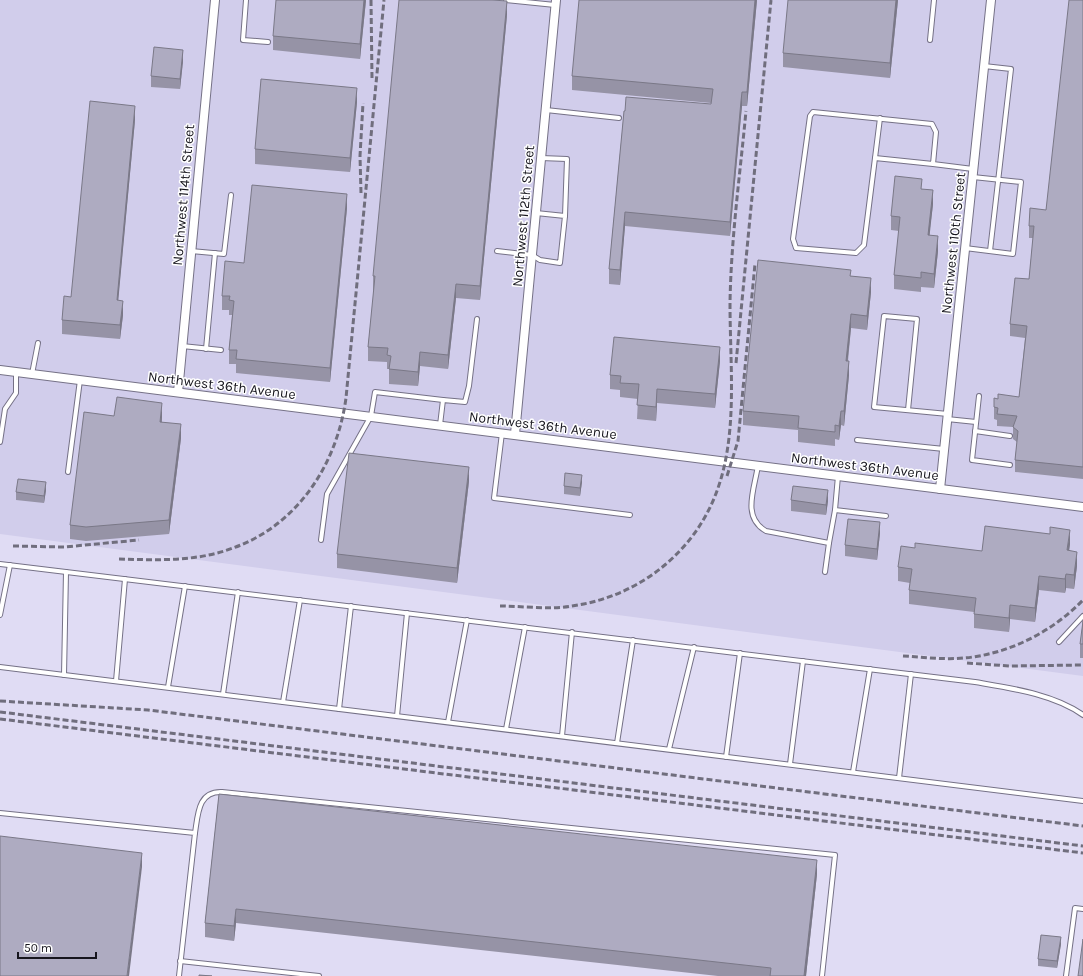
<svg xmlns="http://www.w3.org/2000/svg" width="1083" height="976" font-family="Karla,sans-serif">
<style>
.built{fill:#d1cdeb}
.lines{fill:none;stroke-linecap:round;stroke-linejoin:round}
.lane-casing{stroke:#757186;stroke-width:6}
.street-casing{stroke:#757186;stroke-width:10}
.lane{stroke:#fff;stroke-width:4}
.street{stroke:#fff;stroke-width:8}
.rail{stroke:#706e7d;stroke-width:3;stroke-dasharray:6 3;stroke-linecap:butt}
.wall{fill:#9693a6}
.shaded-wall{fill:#7a7887}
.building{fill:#aeabc1;stroke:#7a7887}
.labels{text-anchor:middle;stroke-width:3;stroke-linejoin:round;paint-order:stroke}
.street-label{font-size:14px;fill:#16151d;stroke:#fff}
</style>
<rect width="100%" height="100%" fill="#e0dcf4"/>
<path class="built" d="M0,0H1083V676L0,534Z"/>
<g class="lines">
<g class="lane-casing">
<g id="lane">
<path d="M246,0L243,40L268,42"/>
<path d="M506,0L555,5"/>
<path d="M930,40L934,0"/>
<path d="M984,66L1011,69L990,251"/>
<path d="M546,110L619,118"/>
<path d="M541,158L567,159L565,216"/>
<path d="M875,158L880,118"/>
<path d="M933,164L875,158L864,245L856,253L796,248L793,239L810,116L813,112L932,124L936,132L933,164L973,169"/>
<path d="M965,248L1013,254L1021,182L973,177"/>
<path d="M191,251L224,254L231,195"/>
<path d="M497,251L532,255L540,260L560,263L565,216L536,213"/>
<path d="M182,346L221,350"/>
<path d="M206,349L215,253"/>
<path d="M32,374L38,343"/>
<path d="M979,396L972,460L1010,465"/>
<path d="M908,410L917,319L884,316L874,407L948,414"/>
<path d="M947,419L976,422"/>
<path d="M440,425L443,400L465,402L469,386L477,319"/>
<path d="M975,431L1010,436"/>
<path d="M502,433L494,498L630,515"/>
<path d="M857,440L944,449"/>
<path d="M0,442L5,409L16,393V372"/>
<path d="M758,465C755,488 741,517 766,531L829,543L835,510"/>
<path d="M68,472L80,380"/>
<path d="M838,476L835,510L886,516"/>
<path d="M321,540L327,494L371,416L375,392L443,400"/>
<path d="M0,564L975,682C1010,688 1054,694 1083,715"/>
<path d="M825,572L829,543"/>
<path d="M0,615L10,565"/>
<path d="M1059,642L1083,616"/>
<path d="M0,667L1083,801"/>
<path d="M64,675L66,572"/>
<path d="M116,681L125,579"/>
<path d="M168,687L185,586"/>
<path d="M223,694L238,592"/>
<path d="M283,702L300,600"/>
<path d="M339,709L351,606"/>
<path d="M397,716L407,613"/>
<path d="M448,722L467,620"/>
<path d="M506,729L525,627"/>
<path d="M562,736L572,632"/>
<path d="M617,743L633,640"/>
<path d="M669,749L694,647"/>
<path d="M726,757L740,653"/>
<path d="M790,764L803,661"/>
<path d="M853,772L870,669"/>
<path d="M899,778L911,674"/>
<path d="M0,813L195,833L179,976"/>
<path d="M195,833C198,814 198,791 222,792L835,855L822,976"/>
<path d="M180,961L319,976"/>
<path d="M1066,976L1075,908L1083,909"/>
</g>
</g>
<g class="street-casing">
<g id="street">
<path d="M0,370L1083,507"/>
<path d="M178,392L215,0"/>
<path d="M515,434L556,0"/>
<path d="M940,489L991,0"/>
</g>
</g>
<use href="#lane" class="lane"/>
<use href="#street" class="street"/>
<g class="rail">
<path d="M371,0L372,78"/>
<path d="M361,193L360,156L363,103"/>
<path d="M736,363L771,0"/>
<path d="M727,476L738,441L755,264"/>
<path d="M13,546L64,547L139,540"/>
<path d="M119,559C157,560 196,562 233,548C298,525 337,464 346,398L384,0"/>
<path d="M500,606C523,606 549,610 572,606C607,601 639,587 666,564C747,494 730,398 730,303C731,239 740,175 746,111"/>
<path d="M903,656C923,657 944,660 964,658C1009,654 1052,632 1083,600"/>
<path d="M967,663L1010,666L1083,665"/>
<path d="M0,701L148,710L1083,826"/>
<path d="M0,712L1083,846"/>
<path d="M0,719L1083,853"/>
</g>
</g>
<g class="wall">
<path d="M366,0L360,59L273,50V36Z"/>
<path d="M757,0L747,106H742L741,115L730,236L625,226L620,285L609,284V269L624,111L711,104V103L572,90V76Z"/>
<path d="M898,0L890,78L783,67V53Z"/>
<path d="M1083,0V479L1015,472V460L1017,442L1013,439V427L997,426V420L994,419V407L998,399L1019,397L1025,338L1010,336V324L1029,279L1033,238H1029V226L1046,210Z"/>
<path d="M507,15L480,300L456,298L448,369L420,366L418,386L389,384V369H387V362L368,361V347L374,290H373V276Z"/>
<path d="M183,61L180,89L151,87V76Z"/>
<path d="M357,102L350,172L255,164V149Z"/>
<path d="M135,120L118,300L123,315L120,339L62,334V320L71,297Z"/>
<path d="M922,189L933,204L929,236L938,251L934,288L921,287V292L894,289V275L899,231L891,230V216Z"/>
<path d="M347,208L330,382L236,373V364H229V350L232,315H229V310H222V296L244,263Z"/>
<path d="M851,276L871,292L867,330L851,328L848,361L849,375L844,426L841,425L839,440L835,439V446L798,442V430L743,425V411Z"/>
<path d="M720,361L715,408L657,403L656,421L637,419L638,399L620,397V390L610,389V375Z"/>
<path d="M114,416L162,417V422L181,438L169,534L86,541L70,539V525Z"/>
<path d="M469,481L457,583L337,568V554Z"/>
<path d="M582,482L580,496L564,494V486Z"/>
<path d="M46,490L44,503L16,500V492Z"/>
<path d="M791,500L828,501L826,515L791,511Z"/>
<path d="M880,533L877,560L845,556V545Z"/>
<path d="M1070,544L1069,551L1077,566L1074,589L1066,588L1065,593L1039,590L1035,622L1010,619L1009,632L974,628V612L909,604V590L910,583L898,581V567L915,548L982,551Z"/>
<path d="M1083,621V658H1080V644Z"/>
<path d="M219,794L817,874L806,976H718L236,923L234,941L205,937V923Z"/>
<path d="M1061,944L1057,968L1038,966V959Z"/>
</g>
<g class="shaded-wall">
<path d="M364,0H366L360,59V44Z"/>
<path d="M755,0H757L747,106V92Z"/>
<path d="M896,0H898L890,78V63Z"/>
<path d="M507,1V15L480,300V286Z"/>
<path d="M183,50V61L180,89V79Z"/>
<path d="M357,88V102L350,172V158Z"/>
<path d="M742,92V106L730,236V222Z"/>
<path d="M135,106V120L117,314V300Z"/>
<path d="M933,190V204L928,250V235Z"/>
<path d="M347,194V208L330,382V368Z"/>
<path d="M625,212V226L620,285V270Z"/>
<path d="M938,236V251L934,288V274Z"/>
<path d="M871,278V292L867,330V316Z"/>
<path d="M456,284V298L448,369V355Z"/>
<path d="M123,301V315L120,339V325Z"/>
<path d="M851,314V328L846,375V361Z"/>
<path d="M720,347V361L715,408V394Z"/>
<path d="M420,352V366L418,386V372Z"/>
<path d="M849,361V375L844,426V411Z"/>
<path d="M657,389V403L656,421V407Z"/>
<path d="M162,403V417L160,436V422Z"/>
<path d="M841,411V425L839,440V426Z"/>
<path d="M181,424V438L169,534V520Z"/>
<path d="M469,467V481L457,583V568Z"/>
<path d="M582,475V482L580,496V488Z"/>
<path d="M46,482V490L44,503V496Z"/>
<path d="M828,490V501L826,515V505Z"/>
<path d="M880,522V533L877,560V549Z"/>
<path d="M1070,530V544L1067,564V550Z"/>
<path d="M1077,552V566L1074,589V575Z"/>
<path d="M1066,574V588L1065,593V579Z"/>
<path d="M1039,576V590L1035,622V608Z"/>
<path d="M1010,605V619L1009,632V618Z"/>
<path d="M142,853V867L129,976H127Z"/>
<path d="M817,860V874L806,976H804Z"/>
<path d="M236,909V923L234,941V926Z"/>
<path d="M1061,937V944L1057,968V961Z"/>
</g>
<g class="building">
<path d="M276,0H364L360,44L273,36Z"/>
<path d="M399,0H492L507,1L480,286L456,284L448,355L420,352L418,372L389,369L391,356L387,355L388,348L368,347L375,276H373Z"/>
<path d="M579,0H755L747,92H742L741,101L730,222L625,212L620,270L609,269L624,111H625L626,97L711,104L713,89L572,76Z"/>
<path d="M788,0H896L890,63L783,53Z"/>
<path d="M1069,0H1083V467L1015,460L1018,431L1013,427L1017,416L997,414L998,408L994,407V398L998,399V394L1019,397L1027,326L1010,324L1015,278L1029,279L1034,226H1029L1030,208L1046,210Z"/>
<path d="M154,47L183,50L180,79L151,76Z"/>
<path d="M261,79L357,88L350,158L255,149Z"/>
<path d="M90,101L135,106L117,300L123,301L120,325L62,320L64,296L71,297Z"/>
<path d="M895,176L922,179L921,189L933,190L928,235L938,236L934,274L921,272V278L894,275L900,217L891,216Z"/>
<path d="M252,185L347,194L330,368L236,359L237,350H229L234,301L229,300L230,296H222L225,261L244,263Z"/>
<path d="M758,260L851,270L850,276L871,278L867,316L851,314L846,361H849L844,411H841L839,426L835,425V432L798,428L799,416L743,411Z"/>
<path d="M614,337L720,347L715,394L657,389L656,407L637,405L639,384L620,383L621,376L610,375Z"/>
<path d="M117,397L162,403L160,422L181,424L169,520L86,527L70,525L84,412L114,416Z"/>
<path d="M349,453L469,467L457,568L337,554Z"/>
<path d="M565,473L582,475L580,488L564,486Z"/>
<path d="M18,479L46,482L44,496L16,492Z"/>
<path d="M793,486L828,490L826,505L791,500Z"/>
<path d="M848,519L880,522L877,549L845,545Z"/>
<path d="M985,526L1050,534V527L1070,530L1067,550L1077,552L1074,575L1066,574L1065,579L1039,576L1035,608L1010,605L1009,618L974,614L976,598L909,590L912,569L898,567L901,546L915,548V543L982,551Z"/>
<path d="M1083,621V644H1080Z"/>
<path d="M219,794L817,860L804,976H770L771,968L236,909L234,926L205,923Z"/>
<path d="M0,836L142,853L127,976H0Z"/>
<path d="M1041,935L1061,937L1057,961L1038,959Z"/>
<path d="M1083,939V976H1078Z"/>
<path d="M199,975L212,976H199Z"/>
</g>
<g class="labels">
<g class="street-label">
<text transform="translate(183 195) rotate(-85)" y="5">Northwest 114th Street</text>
<text transform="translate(523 216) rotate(-85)" y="5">Northwest 112th Street</text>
<text transform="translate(953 243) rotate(-84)" y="5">Northwest 110th Street</text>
<text transform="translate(222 385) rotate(7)" y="5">Northwest 36th Avenue</text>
<text transform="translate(543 425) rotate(7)" y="5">Northwest 36th Avenue</text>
<text transform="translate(865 466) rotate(7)" y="5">Northwest 36th Avenue</text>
</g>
</g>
<path d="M18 952v6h78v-6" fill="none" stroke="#16151d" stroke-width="2"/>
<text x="24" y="952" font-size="12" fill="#16151d" stroke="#ffffff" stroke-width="3" paint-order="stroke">50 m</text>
</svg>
